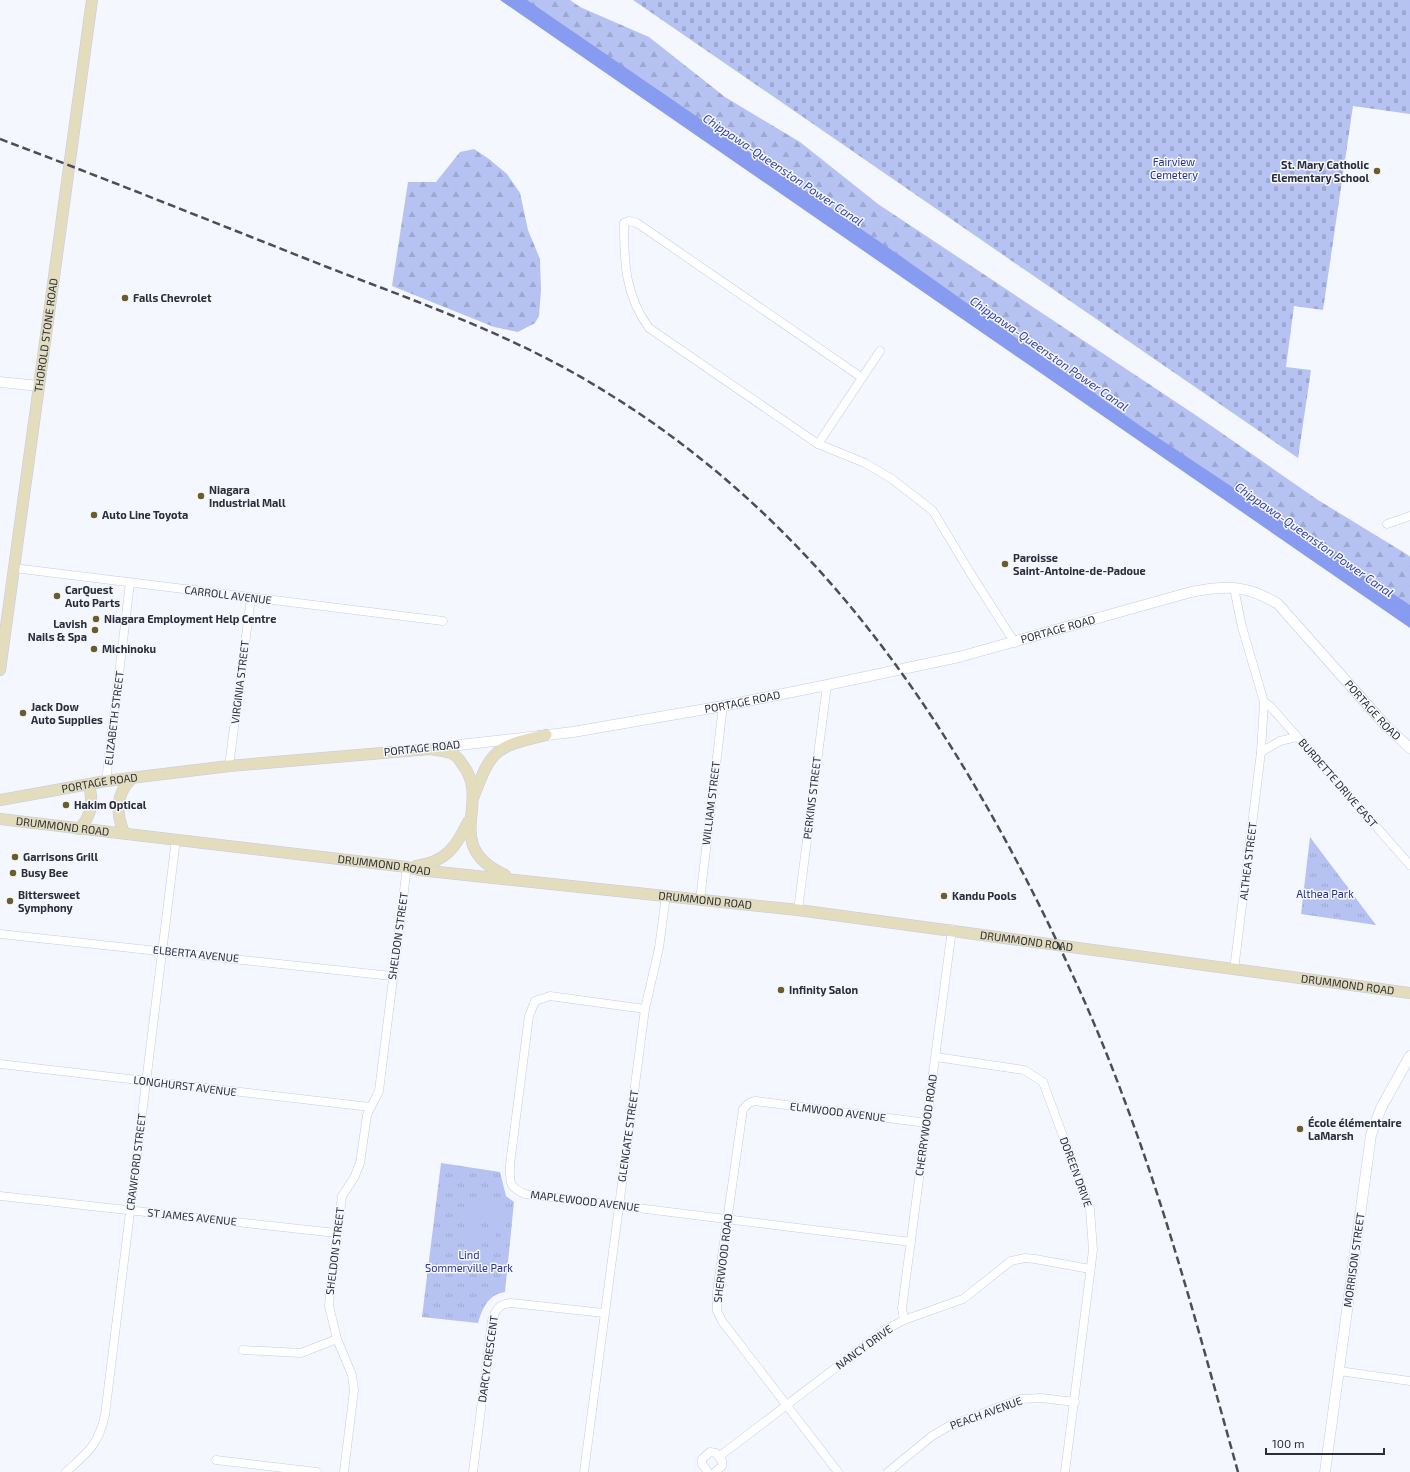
<svg xmlns="http://www.w3.org/2000/svg" width="1410" height="1472" font-family="'Exo 2',sans-serif">
<style>
.forest{fill:url(#forest-firs)}
.cemetery{fill:url(#cemetery-stones)}
.park{fill:url(#park-tufts)}
.pitch{fill:#b6c3f2}
.water{fill:#879cf0}
.lines{fill:none;stroke-linecap:round;stroke-linejoin:round}
.minor-casing{stroke:#c1cbec;stroke-width:9}
.tertiary-casing{stroke:#c1cbec;stroke-width:11}
.secondary-casing{stroke:#c1cbec;stroke-width:12}
.minor{stroke:#fff;stroke-width:8}
.tertiary{stroke:#fff;stroke-width:10}
.secondary{stroke:#e3dcbd;stroke-width:11}
.rail{stroke:#4b4e5a;stroke-width:2.5;stroke-dasharray:8 4;stroke-linecap:butt}
.poi-dot{fill:#6a5d2a;stroke:#f5f7fe;stroke-width:1.5}
.labels{text-anchor:middle;stroke-width:3;stroke-linejoin:round;paint-order:stroke}
.park-label{font-size:11px;fill:#283191;stroke:#f5f7fe}
.poi-label{font-size:11px;font-weight:bold;fill:#2a2d3a;stroke:#f5f7fe;text-anchor:start}
.street-label{font-size:11px;fill:#2a2d3a;stroke:#f5f7fe}
.water-label{font-size:12px;font-style:italic;fill:#323fa0;stroke:#f5f7fe}
</style>
<defs>
<pattern id="forest-firs" width="22" height="20" patternUnits="userSpaceOnUse"><rect width="22" height="20" fill="#b6c3f2"/><path d="M5 1l3.5 6h-7zM16 11l3.5 6h-7z" fill="#9da8d0"/></pattern>
<pattern id="cemetery-stones" width="16" height="16" patternUnits="userSpaceOnUse"><rect width="16" height="16" fill="#b6c3f2"/><path d="M2 7V4a2 2 0 0 1 4 0v3zM10 15v-3a2 2 0 0 1 4 0v3z" fill="#9da8d0"/></pattern>
<pattern id="park-tufts" width="24" height="20" patternUnits="userSpaceOnUse"><rect width="24" height="20" fill="#b6c3f2"/><path d="M3 7l-1-3M5 7V3M7 7l1-3M15 17l-1-3M17 17v-4M19 17l1-3" fill="none" stroke="#9da8d0"/></pattern>
</defs>
<rect width="100%" height="100%" fill="#f5f7fe"/>
<g class="forest">
<path d="M524,0H570L580,7L649,37L725,97L800,142L878,204L1200,418L1318,500L1408,555L1410,557V615Z"/>
<path d="M474,149L489,159L507,174L520,193L528,230L540,259L541,290L539,316L535,323L518,332L494,327L392,286L408,182H436L460,152Z"/>
</g>
<path class="cemetery" d="M633,0H1410V114L1353,106L1323,310L1294,306L1286,367L1311,370L1298,458Z"/>
<g class="park">
<path d="M1310,837L1376,925L1301,914Z"/>
<path d="M441,1163L500,1172L506,1196L514,1202L505,1292C488,1295 483,1307 478,1323L422,1317Z"/>
</g>
<g class="pitch">
<path d="M470,1199L503,1203L501,1221L468,1217Z"/>
<path d="M469,1226L496,1230L495,1243L467,1239Z"/>
<path d="M466,1244L494,1248L492,1261L465,1257Z"/>
</g>
<path class="water" d="M500,0H527L899,255L1142,427L1410,605V628Z"/>
<g class="lines">
<g class="minor-casing">
<g id="minor">
<path d="M861,377L637,223L629,221L624,223C624,263 625,295 649,328L818,444L865,463L892,479L933,511L974,579L1015,643"/>
<path d="M818,444L880,351"/>
<path d="M1387,524L1410,516"/>
<path d="M14,568L443,621"/>
<path d="M1234,588L1242,627L1264,702L1261,752L1234,970"/>
<path d="M1264,702L1270,706L1410,865"/>
<path d="M1261,752L1280,741L1297,737"/>
<path d="M229,766L251,598"/>
<path d="M106,781L130,583"/>
<path d="M700,900L723,706"/>
<path d="M798,910L827,685"/>
<path d="M0,934L392,976"/>
<path d="M645,1009L550,996L535,1001L529,1016L510,1164C510,1182 508,1187 525,1194L911,1242"/>
<path d="M936,1057L1024,1070L1043,1082L1090,1209L1093,1250L1065,1472"/>
<path d="M0,1064L370,1107"/>
<path d="M0,1196L336,1233"/>
<path d="M904,1320L902,1308L952,929"/>
<path d="M243,1350L301,1353L337,1339"/>
<path d="M1339,1371L1410,1381"/>
<path d="M720,1456L885,1330L904,1320L963,1299L1011,1261L1025,1258L1035,1259L1090,1269"/>
<path d="M216,1460L317,1472"/>
<path d="M66,1472C88,1452 98,1446 105,1415L176,839"/>
<path d="M344,1472L354,1390L352,1375L337,1339L329,1306L330,1293L342,1196L354,1178L360,1163L367,1115L379,1091L407,867"/>
<path d="M473,1472L492,1321C495,1310 499,1304 511,1303L604,1313"/>
<path d="M584,1472L645,1009L659,948L666,895"/>
<path d="M708,1472L702,1464V1459L710,1452L716,1453L722,1461V1466L715,1472"/>
<path d="M838,1472L722,1321L717,1311V1292L743,1109L749,1103L755,1101L927,1123"/>
<path d="M888,1472L932,1436L949,1426L1021,1399L1041,1398L1075,1402"/>
</g>
</g>
<g class="tertiary-casing">
<g id="tertiary">
<path d="M0,382L39,386"/>
<path id="s1" d="M433,748L573,732L723,706L827,685L959,657L1191,592C1227,585 1247,585 1278,604L1387,727L1410,748"/>
<path d="M1325,1472L1371,1135L1381,1108L1410,1056"/>
</g>
</g>
<g class="secondary-casing">
<g id="secondary">
<path id="s2" d="M0,670L92,0"/>
<path d="M474,796C492,747 497,747 546,735"/>
<path id="s3" d="M0,800L106,781L229,766L430,749C437,750 445,751 451,753C455,755 460,760 462,764C493,802 440,845 505,875"/>
<path id="s4" d="M0,819L407,867L419,870L798,910L1410,993"/>
<path d="M79,829C93,814 93,803 89,784"/>
<path d="M124,833C116,813 115,795 132,778"/>
<path d="M416,866C446,862 456,847 468,822"/>
</g>
</g>
<use href="#minor" class="minor"/>
<use href="#tertiary" class="tertiary"/>
<use href="#secondary" class="secondary"/>
<path class="rail" d="M0,139C109,180 218,224 327,267C415,301 504,332 586,380C789,499 918,671 1025,877C1062,949 1096,1023 1124,1099C1170,1221 1203,1347 1238,1472"/>
</g>
<g class="poi-dot">
<circle cx="1377" cy="171" r="4"/>
<circle cx="125" cy="298" r="4"/>
<circle cx="201" cy="496" r="4"/>
<circle cx="94" cy="515" r="4"/>
<circle cx="1005" cy="564" r="4"/>
<circle cx="57" cy="596" r="4"/>
<circle cx="96" cy="619" r="4"/>
<circle cx="95" cy="630" r="4"/>
<circle cx="94" cy="649" r="4"/>
<circle cx="23" cy="713" r="4"/>
<circle cx="66" cy="805" r="4"/>
<circle cx="15" cy="857" r="4"/>
<circle cx="13" cy="873" r="4"/>
<circle cx="944" cy="896" r="4"/>
<circle cx="10" cy="901" r="4"/>
<circle cx="781" cy="990" r="4"/>
<circle cx="1300" cy="1129" r="4"/>
</g>
<g class="labels">
<g class="park-label">
<text x="1174" y="166">Fairview<tspan x="1174" dy="13">Cemetery</tspan></text>
<text x="1325" y="898">Althea Park</text>
<text x="469" y="1259">Lind<tspan x="469" dy="13">Sommerville Park</tspan></text>
</g>
<g class="poi-label">
<text x="1369" y="169" text-anchor="end">St. Mary Catholic<tspan x="1369" dy="13">Elementary School</tspan></text>
<text x="133" y="302">Falls Chevrolet</text>
<text x="209" y="494">Niagara<tspan x="209" dy="13">Industrial Mall</tspan></text>
<text x="102" y="519">Auto Line Toyota</text>
<text x="1013" y="562">Paroisse<tspan x="1013" dy="13">Saint-Antoine-de-Padoue</tspan></text>
<text x="65" y="594">CarQuest<tspan x="65" dy="13">Auto Parts</tspan></text>
<text x="104" y="623">Niagara Employment Help Centre</text>
<text x="87" y="628" text-anchor="end">Lavish<tspan x="87" dy="13">Nails &amp; Spa</tspan></text>
<text x="102" y="653">Michinoku</text>
<text x="31" y="711">Jack Dow<tspan x="31" dy="13">Auto Supplies</tspan></text>
<text x="74" y="809">Hakim Optical</text>
<text x="23" y="861">Garrisons Grill</text>
<text x="21" y="877">Busy Bee</text>
<text x="18" y="899">Bittersweet<tspan x="18" dy="13">Symphony</tspan></text>
<text x="952" y="900">Kandu Pools</text>
<text x="789" y="994">Infinity Salon</text>
<text x="1308" y="1127">École élémentaire<tspan x="1308" dy="13">LaMarsh</tspan></text>
</g>
<g class="street-label">
<text dy="4" stroke="none"><textPath href="#s2" startOffset="338">THOROLD STONE ROAD</textPath></text>
<text transform="translate(228 595) rotate(7)" y="4">CARROLL AVENUE</text>
<text dy="4" stroke="none"><textPath href="#s1" startOffset="637">PORTAGE ROAD</textPath></text>
<text transform="translate(240 682) rotate(-83)" y="4">VIRGINIA STREET</text>
<text dy="4" stroke="none"><textPath href="#s1" startOffset="313">PORTAGE ROAD</textPath></text>
<text dy="4" stroke="none"><textPath href="#s1" startOffset="1008">PORTAGE ROAD</textPath></text>
<text transform="translate(114 718) rotate(-83)" y="4">ELIZABETH STREET</text>
<text transform="translate(422 748) rotate(-6)" y="4">PORTAGE ROAD</text>
<text dy="4" stroke="none"><textPath href="#s3" startOffset="101">PORTAGE ROAD</textPath></text>
<text transform="translate(1338 783) rotate(49)" y="4">BURDETTE DRIVE EAST</text>
<text transform="translate(812 798) rotate(-83)" y="4">PERKINS STREET</text>
<text transform="translate(711 803) rotate(-83)" y="4">WILLIAM STREET</text>
<text dy="4" stroke="none"><textPath href="#s4" startOffset="63">DRUMMOND ROAD</textPath></text>
<text transform="translate(1248 861) rotate(-83)" y="4">ALTHEA STREET</text>
<text dy="4" stroke="none"><textPath href="#s4" startOffset="387">DRUMMOND ROAD</textPath></text>
<text dy="4" stroke="none"><textPath href="#s4" startOffset="710">DRUMMOND ROAD</textPath></text>
<text transform="translate(398 936) rotate(-82)" y="4">SHELDON STREET</text>
<text dy="4" stroke="none"><textPath href="#s4" startOffset="1034">DRUMMOND ROAD</textPath></text>
<text transform="translate(196 954) rotate(6)" y="4">ELBERTA AVENUE</text>
<text dy="4" stroke="none"><textPath href="#s4" startOffset="1358">DRUMMOND ROAD</textPath></text>
<text transform="translate(185 1086) rotate(7)" y="4">LONGHURST AVENUE</text>
<text transform="translate(838 1112) rotate(7)" y="4">ELMWOOD AVENUE</text>
<text transform="translate(926 1125) rotate(-82)" y="4">CHERRYWOOD ROAD</text>
<text transform="translate(628 1136) rotate(-82)" y="4">GLENGATE STREET</text>
<text transform="translate(136 1162) rotate(-83)" y="4">CRAWFORD STREET</text>
<text transform="translate(1076 1172) rotate(70)" y="4">DOREEN DRIVE</text>
<text transform="translate(585 1201) rotate(7)" y="4">MAPLEWOOD AVENUE</text>
<text transform="translate(192 1217) rotate(6)" y="4">ST JAMES AVENUE</text>
<text transform="translate(335 1251) rotate(-83)" y="4">SHELDON STREET</text>
<text transform="translate(723 1258) rotate(-83)" y="4">SHERWOOD ROAD</text>
<text transform="translate(1354 1260) rotate(-82)" y="4">MORRISON STREET</text>
<text transform="translate(864 1347) rotate(-36)" y="4">NANCY DRIVE</text>
<text transform="translate(488 1359) rotate(-82)" y="4">DARCY CRESCENT</text>
<text transform="translate(986 1413) rotate(-20)" y="4">PEACH AVENUE</text>
</g>
<g class="water-label">
<text transform="translate(783 170) rotate(34)" y="4">Chippawa-Queenston Power Canal</text>
<text transform="translate(1049 354) rotate(35)" y="4">Chippawa-Queenston Power Canal</text>
<text transform="translate(1314 540) rotate(35)" y="4">Chippawa-Queenston Power Canal</text>
</g>
</g>
<path d="M1266 1448v6h118v-6" fill="none" stroke="#2a2d3a" stroke-width="2"/>
<text x="1272" y="1448" font-size="12" fill="#2a2d3a" stroke="#f5f7fe" stroke-width="3" paint-order="stroke">100 m</text>
</svg>
